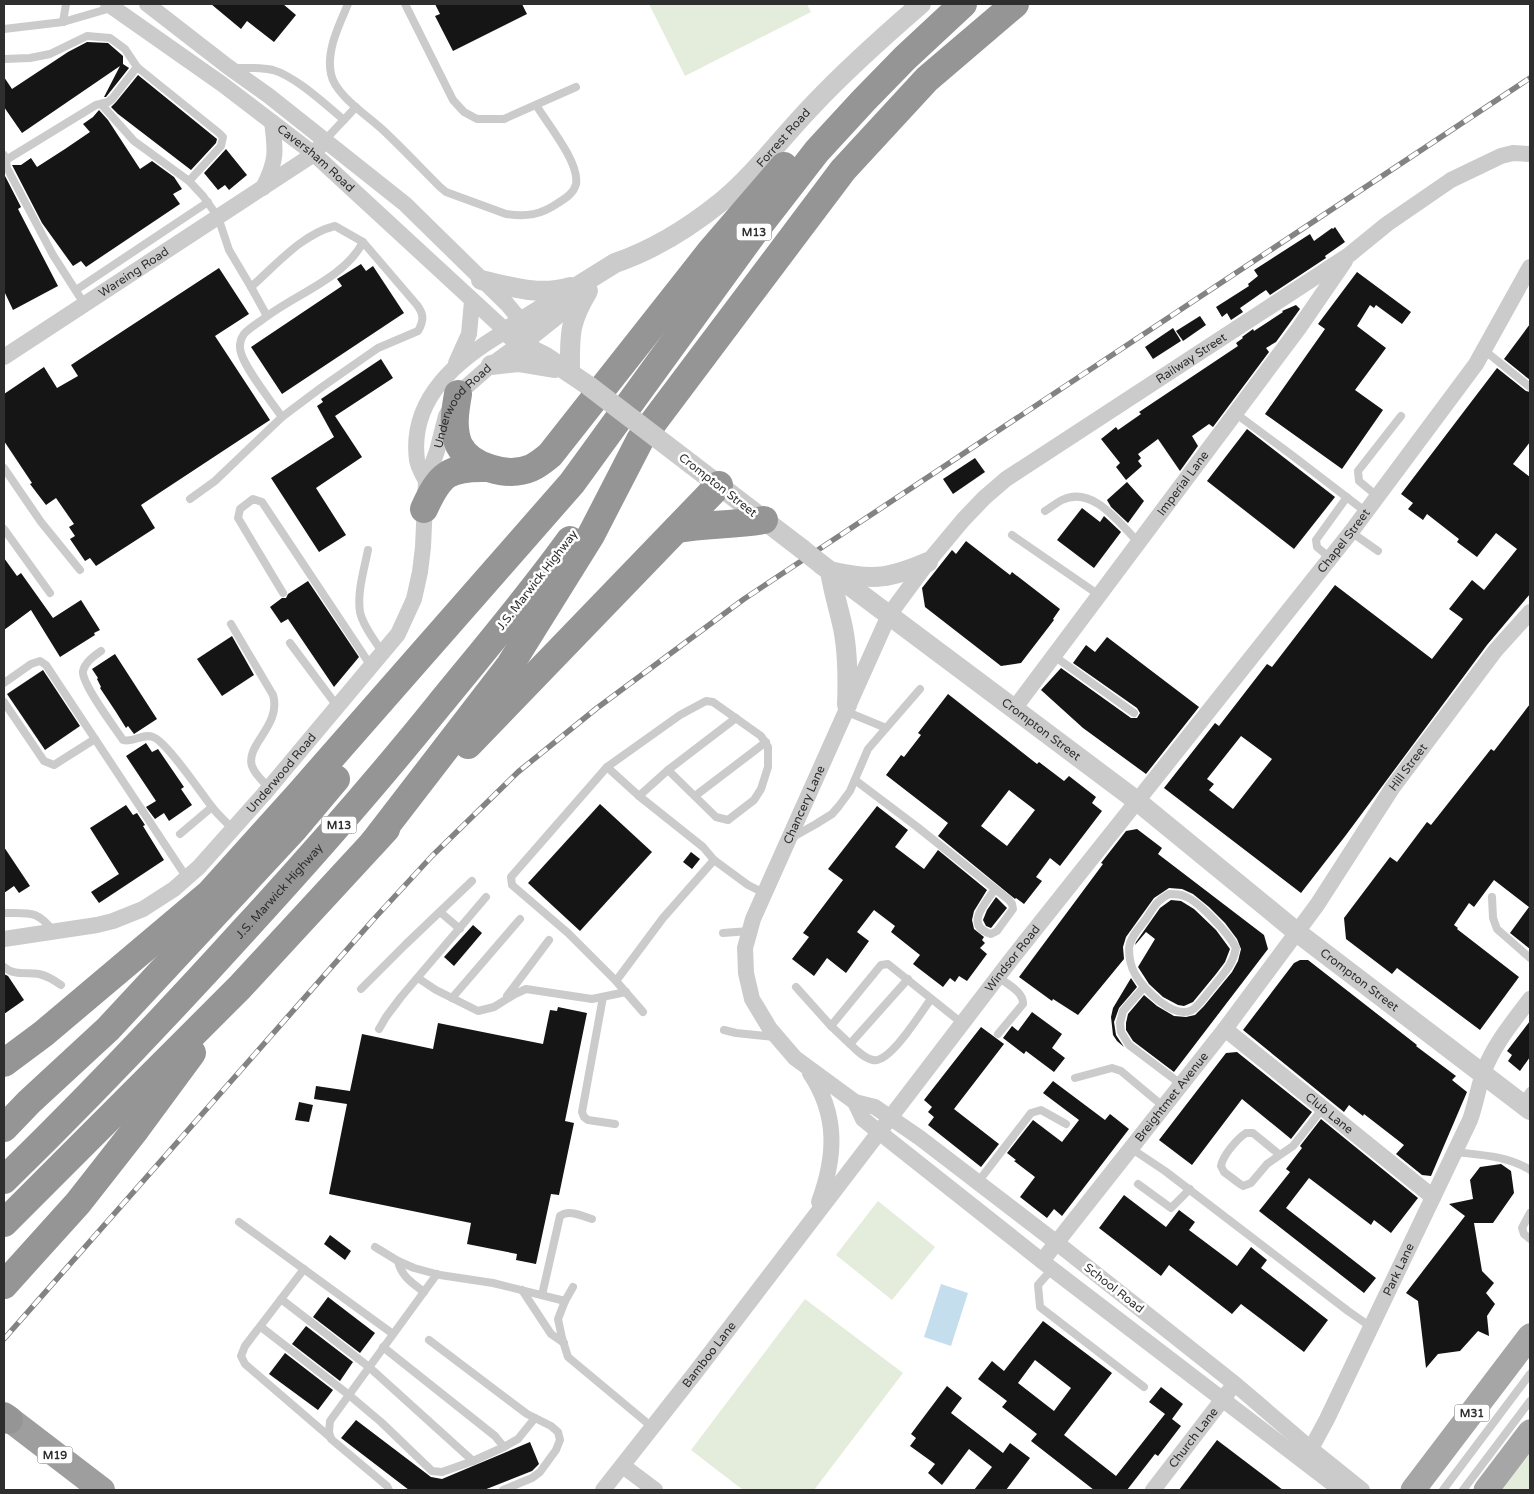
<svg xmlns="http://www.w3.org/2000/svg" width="1534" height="1494" font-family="'Varela Round',sans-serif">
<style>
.green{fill:#e4eddb}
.water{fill:#c5deee}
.building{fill:#151515;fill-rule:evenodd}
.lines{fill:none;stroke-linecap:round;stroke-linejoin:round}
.service{stroke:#cbcbcb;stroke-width:8}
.minor{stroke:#cbcbcb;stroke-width:16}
.tertiary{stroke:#cbcbcb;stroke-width:20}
.primary{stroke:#a6a6a6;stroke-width:25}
.trunk{stroke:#9e9e9e;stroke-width:26}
.motorway{stroke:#959595;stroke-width:28}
.rail-casing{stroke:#838383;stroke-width:5.5}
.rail{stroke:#fff;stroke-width:4;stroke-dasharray:11;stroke-linecap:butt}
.tertiary-bridge{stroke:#cbcbcb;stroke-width:20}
.labels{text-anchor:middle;stroke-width:5;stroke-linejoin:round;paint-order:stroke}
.shield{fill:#fff;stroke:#6d6d6d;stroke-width:1}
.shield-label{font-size:11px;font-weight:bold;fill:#2e2e2e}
.street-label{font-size:12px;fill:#2e2e2e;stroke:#fff}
</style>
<rect width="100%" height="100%" fill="#fff"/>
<g class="green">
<path d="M649,4H807L811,12L685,76Z"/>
<path d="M878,1201L935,1247L892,1300L836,1255Z"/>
<path d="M805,1299L903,1373L814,1490H743L691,1450Z"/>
<path d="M1530,1434V1490H1487Z"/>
</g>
<path class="water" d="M941,1284L968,1293L951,1346L924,1337Z"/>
<g class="building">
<path d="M211,4H283L296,15L274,42L247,21L241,29Z"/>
<path d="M435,4H522L527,14L453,51L435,16L440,14Z"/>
<path d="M87,42L108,43L123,56V64L129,68L106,97H104L120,66L22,133L4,107V77L12,89L68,52Z"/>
<path d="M138,75L217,139L216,143L191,170L118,114L111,107L116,102Z"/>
<path d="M99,110L108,120L140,169L152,161L174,177L182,189L173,194L180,204L86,267L81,261L73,266L42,223L12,165H21L31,158L37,167L65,149L90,132L83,124L93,117Z"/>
<path d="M226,149L247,175L229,190L225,185L218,190L204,173Z"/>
<path d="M4,174L21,207L18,209L58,286L13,310L4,291Z"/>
<path d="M1335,227L1345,242L1325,256L1326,258L1270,295L1266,290L1260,294L1240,308L1243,312L1231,320L1227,313L1222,317L1216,307L1249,286L1248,284L1258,276L1254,270L1310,234L1314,241L1332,228L1333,229Z"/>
<path d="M361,264L366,271L373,266L404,313L282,394L251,347L342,286L337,279Z"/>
<path d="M219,268L249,314L215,336L270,420L141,505L155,528L96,566L90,558L85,561L70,539L75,536L69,527L74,524L56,498L46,505L30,484L32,483L4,441V394L44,367L57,388L78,376L71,365Z"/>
<path d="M1357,272L1411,312L1402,324L1376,305L1374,308L1370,305L1357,326L1386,348L1355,390L1383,410L1342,469L1265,414L1325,329L1318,324Z"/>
<path d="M1296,305L1300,309L1276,342L1266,348L1269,352L1213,427L1209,424L1192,436L1198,446L1180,471L1158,439L1138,454L1141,458L1138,461L1142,466L1126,480L1116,467L1120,463L1101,439L1116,427L1118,430L1141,414L1139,412L1238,346L1236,343L1243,338L1242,337L1253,329L1254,331L1283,312L1282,311Z"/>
<path d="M1200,316L1206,325L1183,341L1176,331Z"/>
<path d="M1530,324V380L1504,359Z"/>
<path d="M1173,328L1181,341L1153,359L1145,347Z"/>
<path d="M381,359L393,378L335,416L362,457L316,488L346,535L319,552L271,478L334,437L317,406L323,402L321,399Z"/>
<path d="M1497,368L1526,391L1530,392V442L1513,464L1530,477V594L1487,645L1346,835L1301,893L1164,788L1215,723L1219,726L1267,664L1272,667L1335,585L1432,659L1463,619L1449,609L1472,580L1484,590L1517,549L1496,533L1477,557L1457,542L1459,539L1427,514L1423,520L1408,509L1413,503L1401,494ZM1241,736L1272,759L1233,809L1209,790L1214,784L1207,779Z"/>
<path d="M1247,429L1335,497L1294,549L1207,481Z"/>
<path d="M975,458L985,472L953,494L943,479Z"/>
<path d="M1127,482L1144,501L1128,523L1111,507L1107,500Z"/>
<path d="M1082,508L1100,522L1104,516L1121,532L1094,568L1057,540Z"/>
<path d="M966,541L1010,575L1012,572L1060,609L1053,619L1054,620L1021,663L1001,666L925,607L922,588L952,550L956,554Z"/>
<path d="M4,558L17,576L21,573L53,618L81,600L100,630L94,633L95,635L60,657L31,610L4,630Z"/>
<path d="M308,581L359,657L334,687L288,619L281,623L270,607L282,598H286L288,594Z"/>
<path d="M232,636L254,675L222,696L197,659Z"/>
<path d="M1107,637L1199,707L1146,774L1083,728L1041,690L1061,668L1131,718H1137L1140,713L1137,708L1073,663L1086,645L1095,652Z"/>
<path d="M115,654L157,719L134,734L128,726L126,728L116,712L100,688L101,687L97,679L98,678L92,669Z"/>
<path d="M43,670L80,726L45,750L7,694Z"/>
<path d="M948,694L1037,764L1039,762L1064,781L1069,776L1096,797L1092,803L1102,811L1060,866L1050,858L1036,877L1042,881L1024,904L1016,898L1015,899L938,836L948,823L886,775L901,755L904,757L921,735L918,733ZM1009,790L1035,810L1007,846L981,826Z"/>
<path d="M1530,704V949L1510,933L1529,907L1494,880L1474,907L1469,903L1454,925L1458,928L1457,929L1519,977L1480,1030L1397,968L1392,974L1346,939L1344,918L1390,857L1397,862L1427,822L1431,825L1491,749L1494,751Z"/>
<path d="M146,743L152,752L158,749L184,787L181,789L192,805L169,821L164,813L155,819L146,807L156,801L126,756Z"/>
<path d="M600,804L652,852L580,931L528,883Z"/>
<path d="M126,805L133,815L137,813L145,825L143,826L164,860L99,903L91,892L119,874L90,828Z"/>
<path d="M877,806L908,830L895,847L924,869L938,850L987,890L974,911L972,920L974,929L984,937L982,940L985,943L980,948L987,954L967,981L959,976L955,982L950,978L943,987L913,964L920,955L891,932L895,926L874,910L857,932L869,941L846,973L827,958L814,976L792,959L809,937L803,933L843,880L828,869Z"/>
<path d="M1137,829L1162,848L1158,854L1264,935L1268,949L1174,1072L1133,1041L1126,1030V1023L1128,1014L1144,995L1157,1006L1174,1016L1186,1017L1195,1015L1204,1006L1232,972L1238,961L1241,949L1237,939L1225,923L1209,907L1193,894L1182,889L1169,888L1154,898L1126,937L1123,947L1124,959L1078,1015L1053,999L1052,1001L1019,977L1103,864L1101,863L1126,831Z"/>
<path d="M4,847L30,886L19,893L14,886L4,893Z"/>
<path d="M691,852L700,859L692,869L683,862Z"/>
<path d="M996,897L1007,908L991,928L986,926L983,920L987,910Z"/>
<path d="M1171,900L1181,901L1194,909L1216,930L1230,949L1225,962L1216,974L1193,1002L1184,1006L1178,1005L1163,997L1149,984L1138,967L1155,939L1146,932L1135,945L1136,942L1160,908Z"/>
<path d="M473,925L482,933L454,966L444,957Z"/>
<path d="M1300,960H1308L1417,1045L1416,1046L1456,1076L1452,1080L1467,1092L1431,1176L1422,1175L1396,1154L1404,1145L1364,1114L1363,1116L1349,1105L1344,1112L1243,1030L1294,963Z"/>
<path d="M4,974L8,976L24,1000L4,1014Z"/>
<path d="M1131,978L1137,987L1119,1008L1114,1022L1116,1035L1124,1047L1117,1041L1113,1035L1111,1017L1113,1008Z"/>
<path d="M558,1007L587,1013L565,1121L574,1123L559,1195L551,1194L536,1264L516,1260L517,1254L467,1244L471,1223L329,1194L347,1104L314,1099L316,1086L350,1091L362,1034L433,1049L438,1023L543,1044L550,1010L557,1011Z"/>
<path d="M1032,1012L1062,1034L1052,1048L1065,1058L1054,1072L1026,1051L1024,1054L1003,1038L1012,1026L1018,1031Z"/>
<path d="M1530,1021V1057L1520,1071L1508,1061L1512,1055L1507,1051Z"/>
<path d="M981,1027L1004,1044L954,1109L999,1144L981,1167L928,1125L934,1117L928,1112L932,1107L924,1100Z"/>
<path d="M1237,1052L1312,1112L1291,1139L1242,1099L1192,1165L1159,1140L1226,1053Z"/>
<path d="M1053,1081L1105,1120L1110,1114L1129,1129L1062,1216L1054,1209L1047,1218L1020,1197L1035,1177L1014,1161L1016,1160L1007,1153L1033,1120L1062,1142L1079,1120L1043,1093Z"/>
<path d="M299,1102L313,1105L309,1122L295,1120Z"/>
<path d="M1321,1119L1418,1198L1391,1233L1374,1220L1371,1225L1309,1178L1286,1208L1376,1278L1364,1293L1259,1211L1290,1172L1286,1169L1302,1148L1300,1146Z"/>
<path d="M1501,1164L1511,1171L1514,1193L1493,1223H1474L1482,1271L1494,1283L1486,1293L1495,1304L1487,1316L1489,1336L1478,1331L1460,1351L1438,1354L1426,1368L1418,1301L1406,1293L1465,1216L1449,1204L1473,1199L1470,1180L1480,1167Z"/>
<path d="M1124,1195L1166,1227L1179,1210L1195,1222L1189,1230L1237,1266L1251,1247L1267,1260L1261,1268L1328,1320L1304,1352L1241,1304L1232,1314L1169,1265L1161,1276L1099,1228Z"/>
<path d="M330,1235L351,1251L345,1260L324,1244Z"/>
<path d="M328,1297L375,1333L360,1353L313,1317Z"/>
<path d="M1043,1321L1112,1373L1064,1435L1116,1476L1165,1414L1149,1402L1161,1387L1183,1404L1172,1419L1181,1426L1158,1456L1155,1454L1127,1490H1094L1031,1441L1037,1434L1002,1407L1007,1401L978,1379L992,1361L1004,1371ZM1035,1360L1071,1388L1054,1411L1018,1383Z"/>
<path d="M306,1326L353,1362L340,1381L292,1344Z"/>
<path d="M285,1353L333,1390L318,1410L269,1374Z"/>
<path d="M947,1386L962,1398L951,1413L1003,1453L1010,1443L1030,1458L1006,1490H974L992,1467L969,1449L942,1485L928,1473L935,1464L910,1446L916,1438L911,1434Z"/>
<path d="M356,1420L431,1477L442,1479L530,1442L539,1464L532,1471L484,1490H409L341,1438Z"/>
<path d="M1217,1440L1283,1490H1179Z"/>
</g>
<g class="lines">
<g class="service">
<path d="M348,4C339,25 326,51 331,74C335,95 368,116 383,130C402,148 421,168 440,187L446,192L506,214C526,217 541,215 558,203C566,198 574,193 576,184C580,163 547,123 536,105"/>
<path d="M405,4L453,100L464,112L477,119H504L576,87"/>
<path d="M63,22L66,4"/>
<path d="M4,29L63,22L111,8"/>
<path d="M4,59L30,58L50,54L87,36L110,38L125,49L137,67L219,133L223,137L221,146L189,181"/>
<path d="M234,68C247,68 260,67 273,70C295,76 326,105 344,120"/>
<path d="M101,104L134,141L189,181L203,196L218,217L229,250L251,287L267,316"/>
<path d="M325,140L356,107"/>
<path d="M4,155L6,160L7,168L53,255L85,305"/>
<path d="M6,160L96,105L108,102L112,99L137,67"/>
<path d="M76,290L208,202"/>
<path d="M1484,350L1530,387"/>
<path d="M1235,413L1289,453L1366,512"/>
<path d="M282,417C271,401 246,370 241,353C239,347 240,339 244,334C248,329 256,324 262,320C293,295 344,279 363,242"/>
<path d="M4,468L41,522L80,570"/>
<path d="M1377,496L1359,481L1358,471L1401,416"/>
<path d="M190,499L215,481L282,417L322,387L378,348L418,331C424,321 424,314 417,305L363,242L335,226C302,234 276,265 251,287"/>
<path d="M1045,511C1050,508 1056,503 1062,500C1093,485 1119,523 1139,543"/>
<path d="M4,529L50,593"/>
<path d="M1351,532L1378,551"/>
<path d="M1012,535L1099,595"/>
<path d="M368,550C364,570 357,592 360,612C363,626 375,641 383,653"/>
<path d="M1330,558L1317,547L1316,540L1347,497"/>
<path d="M283,593L238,518L240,509L253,499L262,502L371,666"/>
<path d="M231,624L273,695C282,725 245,745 252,766C255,775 263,781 269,788"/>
<path d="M290,643L337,706"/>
<path d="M101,651C94,656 85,662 83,671C81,683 115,728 123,740C134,743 142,733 153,737C166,741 201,793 212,807C218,815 226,822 233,829"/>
<path d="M1054,656L1134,713"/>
<path d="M4,683L31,664L40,661L46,665L187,878"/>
<path d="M4,702L44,761L54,765L95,739"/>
<path d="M845,711L886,728"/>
<path d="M607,767L639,796L703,847L714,860L748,885L764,893"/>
<path d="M855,780L916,826L1009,900L1012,904L1013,909L997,931L991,934C963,925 986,903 995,889"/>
<path d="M639,796L668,770L736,718"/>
<path d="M695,796L766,742"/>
<path d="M180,834L212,807"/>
<path d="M793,837L816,824L832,814L839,806L850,791L868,749L920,689"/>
<path d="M1169,894C1173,894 1180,894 1184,896C1199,901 1229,934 1236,948C1233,965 1223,974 1213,987C1208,992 1198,1007 1192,1010C1174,1020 1143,989 1135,974C1131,967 1129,956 1129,948C1130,937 1140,927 1146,919C1154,907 1156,901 1169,894Z"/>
<path d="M1492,897L1493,918L1497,929L1530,958"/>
<path d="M440,912L460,929"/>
<path d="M4,913C30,913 37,910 54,932"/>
<path d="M723,933L749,931"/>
<path d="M4,967C14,976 27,972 39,974C48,976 54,980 61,985"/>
<path d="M998,977C1007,984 1024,992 1023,1004L998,1034"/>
<path d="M418,978L436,990L478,1011L494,1007L515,994L526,989L592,999L626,992"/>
<path d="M908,979L850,1044C856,1050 864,1058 873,1060C890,1064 921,1012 931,999"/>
<path d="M616,981L568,933L512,885L511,877L607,767L680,715L706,701L713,702L761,736L768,747V767L761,789L754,800L728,820L716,817L668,770"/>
<path d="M796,987L831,1026L881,965L888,964L963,1024"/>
<path d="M1144,987L1123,1011L1120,1023L1121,1032L1129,1045L1182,1085"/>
<path d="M361,989L405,945L472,881"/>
<path d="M507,996L549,940"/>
<path d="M603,997L582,1112L584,1117L588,1120L615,1124"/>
<path d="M452,998L520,919"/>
<path d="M643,1012L616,981L663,918L714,860"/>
<path d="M831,1026L850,1044"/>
<path d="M379,1029L386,1017L401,997L486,897"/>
<path d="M724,1030L736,1033L775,1037"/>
<path d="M1075,1078L1112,1068L1121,1071L1164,1107"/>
<path d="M1521,1103L1530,1091"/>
<path d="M1132,1149L1165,1171L1348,1311L1371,1327"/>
<path d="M1455,1152C1481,1155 1508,1156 1530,1170"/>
<path d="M1280,1155L1253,1133H1246C1237,1139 1223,1155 1221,1166L1224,1172L1240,1184L1243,1186L1251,1183L1267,1164L1293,1146L1323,1108"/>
<path d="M978,1182L1031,1113L1041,1110L1066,1124"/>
<path d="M1138,1184L1171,1208L1190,1189"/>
<path d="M1530,1213L1522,1228L1524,1234L1530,1239"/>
<path d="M239,1222L393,1334"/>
<path d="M375,1247L398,1261L414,1268L440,1275L493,1283L565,1301"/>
<path d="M398,1261C401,1276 412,1283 424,1292"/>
<path d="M304,1269L245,1346L241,1356L245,1364L331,1438"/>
<path d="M1052,1269L1038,1285L1040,1307L1144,1387"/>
<path d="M573,1287L565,1301L558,1319L562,1338L568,1357L652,1427"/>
<path d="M522,1290L551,1334L564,1343"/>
<path d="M542,1295L560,1216C569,1209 582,1216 592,1219"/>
<path d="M281,1299L369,1367L473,1461"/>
<path d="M261,1327L349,1395L381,1422L432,1471L442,1472L473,1461L504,1447L518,1439L535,1418"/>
<path d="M429,1340L527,1414L551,1426L558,1432L560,1440L556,1450L540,1472L532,1478L503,1490"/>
<path d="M383,1347L495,1436L504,1447"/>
<path d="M389,1490L387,1486L331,1439L329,1432L330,1421L437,1274"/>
<path d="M1443,1490L1530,1374"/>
<path d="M1463,1490L1530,1401"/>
</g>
<g class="minor">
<path id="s1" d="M108,4L222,84L314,154L506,331C458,359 409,398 417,460C418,467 423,475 426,481"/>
<path d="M147,4L227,66L269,96L405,204L507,304L522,322"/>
<path d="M263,188C277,160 276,152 272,122"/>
<path id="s2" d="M4,357L314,154L320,146"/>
<path d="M456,363L469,334L472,301"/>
<path id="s3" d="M1014,709L1299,328L1345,261"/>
<path id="s4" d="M4,939L97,925L113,921L143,909L174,889L199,867L264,794L398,634L414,599L420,572L423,547L426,481L437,451L446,416L458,394L491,365L520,344"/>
<path id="s5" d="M1225,1029L1433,1197"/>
<path d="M810,1073C838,1115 836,1156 819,1202"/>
<path d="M855,1102L863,1119L879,1132L1052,1269L1341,1490"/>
<path id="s6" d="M1042,1261L1225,1029L1317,905L1393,787L1495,651L1530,612"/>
<path id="s7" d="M1306,1458L1327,1419L1470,1120C1476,1104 1478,1087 1484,1071C1494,1044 1513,1022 1530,999"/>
<path d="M623,1466L655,1490"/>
<path id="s8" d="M603,1490L695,1373L1010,961L1351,532L1476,364L1530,267"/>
<path id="s9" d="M1153,1490L1229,1391"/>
<path id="s10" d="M1362,1490L1311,1449L1235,1384L1057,1243L920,1138L875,1107L855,1102L795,1058L770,1029L752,999L746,973L745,948L753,919L889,615L928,562L963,520L984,498L1006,479L1349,255L1387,224L1451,180L1501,156L1513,153L1530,154"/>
</g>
<g class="tertiary">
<path d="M481,280C512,287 539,296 570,287"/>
<path d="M520,344L564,309"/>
<path d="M491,365L518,362L554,368"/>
<path d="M570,373C570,336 568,324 588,291"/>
<path id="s11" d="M589,386L546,357L520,344L506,331L615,263C653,250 690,227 721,202C755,174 782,137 813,105C846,70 884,36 921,4"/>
<path d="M691,464L802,549"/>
<path id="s12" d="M822,565L1137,801L1298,933L1530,1110"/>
<path d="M830,571C833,591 839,609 843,628C848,653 848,680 847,705"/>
<path d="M834,572C874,581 891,578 928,562"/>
</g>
<g class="primary">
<path d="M1413,1490L1530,1336"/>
<path d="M1486,1490L1530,1432"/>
</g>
<path class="trunk" d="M4,1415L102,1490"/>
<g class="motorway">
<path d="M458,394C455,411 452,429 459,445C470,467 508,478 531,468C538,465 544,460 550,455L710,252L784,166"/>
<path d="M424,509C440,474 448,467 487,468"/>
<path d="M677,529C706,524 735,525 764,520"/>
<path d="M468,745L719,485"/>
<path d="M373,843L510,665L591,535L640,440L843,170L927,79L1015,4"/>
<path d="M4,1063L43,1034L209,894L300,793L572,483L755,231L817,151L864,100L905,58L963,4"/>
<path d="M4,1128L29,1102L108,1029L294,829L336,779"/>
<path id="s13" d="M4,1180C87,1099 167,1015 245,929C312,856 377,782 439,705C483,651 529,597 570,540"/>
<path d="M4,1223L240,987L386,829"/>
<path d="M4,1285L78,1203L136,1129L192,1053"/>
<path d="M4,1417L9,1420"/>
</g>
<g class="rail-casing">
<path id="rail" d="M4,1339L373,920L432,856L518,772L597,708L744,599L1530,78"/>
</g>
<use href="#rail" class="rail"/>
<g class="tertiary-bridge">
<path d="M589,386L691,464"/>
<path d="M802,549L822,565"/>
</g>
</g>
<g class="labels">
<g class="shield">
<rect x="736.5" y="223.5" width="35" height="17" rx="4"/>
<rect x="321.5" y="816.5" width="35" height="17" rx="4"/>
<rect x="1454.5" y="1404.5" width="35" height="17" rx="4"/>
<rect x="37.5" y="1446.5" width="35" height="17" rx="4"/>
</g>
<g class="shield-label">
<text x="754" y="236">M13</text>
<text x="339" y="829">M13</text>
<text x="1472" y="1417">M31</text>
<text x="55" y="1459">M19</text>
</g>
<g class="street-label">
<text dy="4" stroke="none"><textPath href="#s11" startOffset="441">Forrest Road</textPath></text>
<text dy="4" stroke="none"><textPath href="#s1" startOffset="259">Caversham Road</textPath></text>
<text dy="4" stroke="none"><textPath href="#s2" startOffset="155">Wareing Road</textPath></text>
<text dy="4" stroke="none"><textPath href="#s10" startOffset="1604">Railway Street</textPath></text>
<text dy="4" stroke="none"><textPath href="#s4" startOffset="762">Underwood Road</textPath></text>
<text dy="4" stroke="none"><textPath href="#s3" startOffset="282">Imperial Lane</textPath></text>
<text transform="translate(718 485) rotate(38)" y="4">Crompton Street</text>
<text dy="4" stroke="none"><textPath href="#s8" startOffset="1204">Chapel Street</textPath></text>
<text transform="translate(537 580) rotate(-52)" y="4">J.S. Marwick Highway</text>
<text dy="4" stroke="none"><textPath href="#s12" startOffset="274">Crompton Street</textPath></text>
<text dy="4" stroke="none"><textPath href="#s6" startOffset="615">Hill Street</textPath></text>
<text dy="4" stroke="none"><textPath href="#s4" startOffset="338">Underwood Road</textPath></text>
<text dy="4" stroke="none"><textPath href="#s10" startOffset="995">Chancery Lane</textPath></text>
<text dy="4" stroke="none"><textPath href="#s13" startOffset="399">J.S. Marwick Highway</textPath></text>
<text dy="4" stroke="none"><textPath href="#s8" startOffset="671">Windsor Road</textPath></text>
<text dy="4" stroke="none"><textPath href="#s12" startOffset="679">Crompton Street</textPath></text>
<text dy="4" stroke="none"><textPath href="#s6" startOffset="209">Breightmet Avenue</textPath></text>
<text dy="4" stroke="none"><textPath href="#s5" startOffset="134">Club Lane</textPath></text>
<text dy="4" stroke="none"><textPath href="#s7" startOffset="210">Park Lane</textPath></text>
<text transform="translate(1114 1288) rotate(38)" y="4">School Road</text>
<text dy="4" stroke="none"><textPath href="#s8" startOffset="172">Bamboo Lane</textPath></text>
<text dy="4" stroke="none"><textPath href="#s9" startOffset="66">Church Lane</textPath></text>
</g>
</g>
<rect width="1534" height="1494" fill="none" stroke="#2e2e2e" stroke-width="10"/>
</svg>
